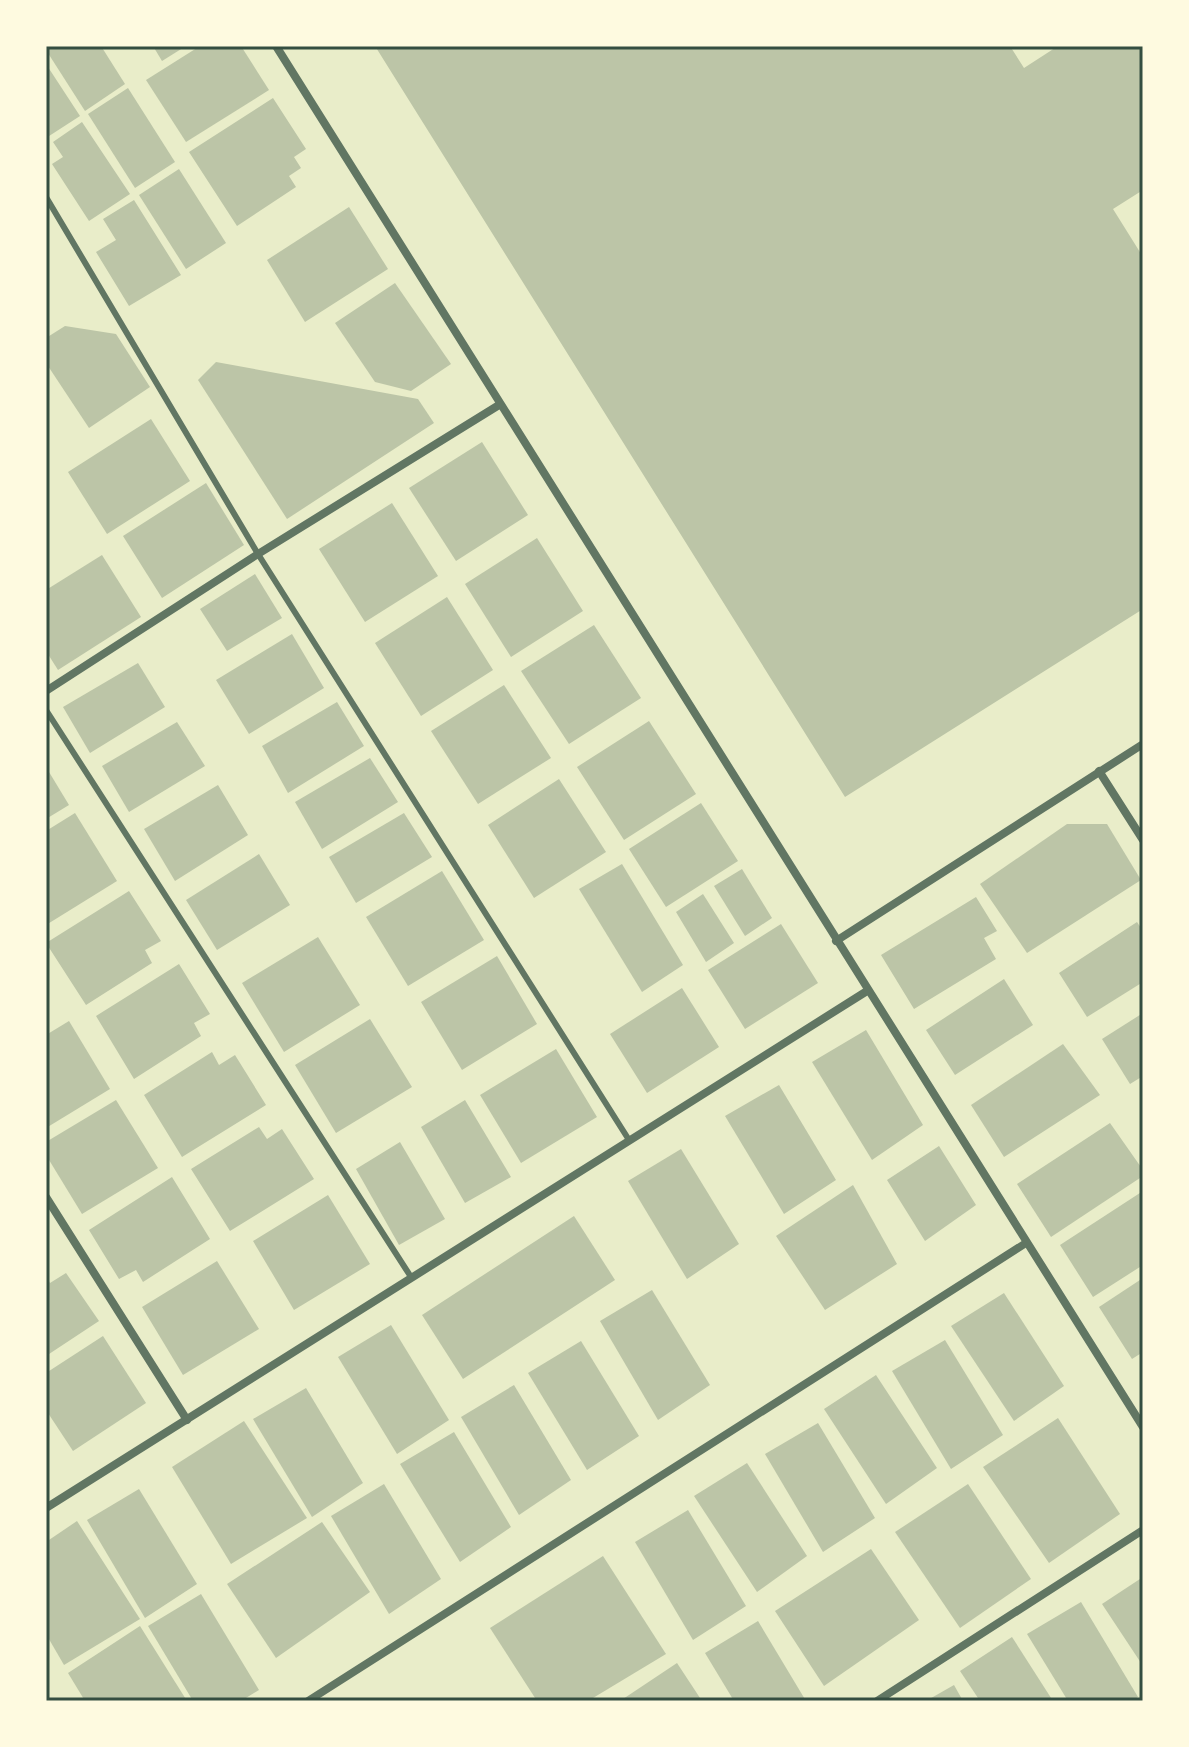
<svg xmlns="http://www.w3.org/2000/svg" width="1189" height="1747" font-family="'PT Sans Narrow',sans-serif">
<style>
.building{fill:#bcc5a7}
.lines{fill:none;stroke-linecap:round;stroke-linejoin:round}
.service{stroke:#617663;stroke-width:6}
.minor{stroke:#617663;stroke-width:8}
.neatline{fill:none;stroke:#344e41;stroke-width:3}
</style>
<rect width="100%" height="100%" fill="#e9edc9"/>
<g class="building">
<path d="M46,46H101L125,84L85,111L46,50Z"/>
<path d="M153,46H186L162,61Z"/>
<path d="M200,46H241L269,90L186,142L146,80Z"/>
<path d="M375,46H1010L1024,68L1058,46H1143V190L1113,209L1143,257V609L845,797Z"/>
<path d="M46,64L80,116L46,138Z"/>
<path d="M128,88L175,162L135,188L88,114Z"/>
<path d="M273,98L306,149L294,157L301,168L289,176L296,187L237,226L189,152Z"/>
<path d="M82,122L130,194L89,221L52,164L63,157L53,142Z"/>
<path d="M179,169L226,243L186,269L139,195Z"/>
<path d="M134,200L181,275L129,306L96,252L116,240L103,219Z"/>
<path d="M349,207L388,269L305,322L267,260Z"/>
<path d="M395,283L451,364L411,391L375,382L335,323Z"/>
<path d="M65,326L116,334L150,387L89,428L46,363V338Z"/>
<path d="M216,362L418,399L434,423L287,519L198,380Z"/>
<path d="M151,419L190,481L107,534L68,472Z"/>
<path d="M482,442L528,515L456,561L409,488Z"/>
<path d="M206,483L244,545L162,598L123,536Z"/>
<path d="M392,503L438,576L365,622L319,549Z"/>
<path d="M537,538L583,611L511,657L465,584Z"/>
<path d="M102,555L141,617L58,670L46,651V590Z"/>
<path d="M255,574L282,618L227,651L200,609Z"/>
<path d="M447,597L493,670L421,716L375,643Z"/>
<path d="M594,625L641,698L569,744L521,671Z"/>
<path d="M292,634L324,688L249,734L216,680Z"/>
<path d="M138,663L165,707L90,753L63,707Z"/>
<path d="M504,685L551,758L478,804L431,731Z"/>
<path d="M337,702L364,746L288,793L262,746Z"/>
<path d="M649,721L696,794L624,840L577,767Z"/>
<path d="M177,722L205,766L129,812L102,766Z"/>
<path d="M370,758L398,802L322,849L295,802Z"/>
<path d="M46,767L69,805L46,819Z"/>
<path d="M559,779L606,852L534,898L488,825Z"/>
<path d="M218,785L248,835L175,881L144,829Z"/>
<path d="M701,803L738,861L666,907L629,849Z"/>
<path d="M75,813L117,881L46,925V831Z"/>
<path d="M404,813L432,857L356,903L329,857Z"/>
<path d="M1067,824H1107L1141,880L1027,953L980,884Z"/>
<path d="M259,854L290,905L217,950L186,900Z"/>
<path d="M622,864L683,965L642,992L579,889Z"/>
<path d="M742,869L772,918L745,936L714,886Z"/>
<path d="M442,871L484,940L408,986L366,917Z"/>
<path d="M129,891L161,941L145,950L152,963L86,1005L46,943Z"/>
<path d="M703,894L734,943L706,962L676,912Z"/>
<path d="M976,897L997,931L984,938L996,959L914,1009L881,955Z"/>
<path d="M1137,922L1143,931V982L1087,1017L1059,973Z"/>
<path d="M781,924L818,983L745,1029L708,970Z"/>
<path d="M318,937L360,1005L284,1052L242,983Z"/>
<path d="M497,956L537,1024L462,1070L421,1002Z"/>
<path d="M179,964L210,1014L194,1023L201,1036L134,1079L96,1016Z"/>
<path d="M1004,979L1033,1025L955,1075L926,1030Z"/>
<path d="M682,988L719,1047L647,1093L610,1034Z"/>
<path d="M1143,1013V1076L1130,1084L1102,1039Z"/>
<path d="M370,1019L412,1087L336,1133L295,1065Z"/>
<path d="M69,1021L110,1089L46,1128V1035Z"/>
<path d="M866,1030L923,1125L872,1160L812,1062Z"/>
<path d="M1063,1044L1100,1095L1004,1157L971,1105Z"/>
<path d="M556,1049L597,1117L521,1163L480,1095Z"/>
<path d="M212,1052L219,1065L235,1055L266,1105L182,1157L144,1095Z"/>
<path d="M779,1085L836,1180L784,1214L725,1116Z"/>
<path d="M116,1100L158,1168L82,1214L46,1155V1142Z"/>
<path d="M465,1100L511,1177L465,1203L421,1127Z"/>
<path d="M1110,1123L1143,1170V1176L1051,1237L1017,1184Z"/>
<path d="M259,1127L267,1139L282,1129L314,1179L230,1231L191,1169Z"/>
<path d="M400,1142L445,1219L399,1245L356,1169Z"/>
<path d="M939,1146L976,1205L925,1241L887,1180Z"/>
<path d="M681,1149L739,1244L687,1279L628,1181Z"/>
<path d="M172,1177L210,1239L143,1282L136,1270L119,1279L89,1230Z"/>
<path d="M853,1185L897,1264L825,1310L776,1236Z"/>
<path d="M1143,1191V1265L1093,1297L1060,1245Z"/>
<path d="M328,1195L370,1264L294,1310L253,1241Z"/>
<path d="M574,1216L615,1280L463,1379L422,1315Z"/>
<path d="M217,1261L259,1329L183,1375L142,1307Z"/>
<path d="M66,1273L99,1321L46,1356V1276L50,1283Z"/>
<path d="M1143,1278V1352L1132,1359L1099,1307Z"/>
<path d="M652,1290L710,1385L658,1420L600,1321Z"/>
<path d="M1004,1293L1064,1386L1014,1421L951,1326Z"/>
<path d="M391,1325L449,1420L397,1454L338,1357Z"/>
<path d="M103,1336L146,1403L73,1451L46,1410V1373Z"/>
<path d="M945,1340L1003,1435L951,1469L892,1371Z"/>
<path d="M581,1341L639,1436L587,1470L528,1373Z"/>
<path d="M876,1375L937,1468L886,1504L824,1409Z"/>
<path d="M514,1385L571,1480L519,1515L461,1417Z"/>
<path d="M306,1388L363,1483L312,1517L253,1419Z"/>
<path d="M1058,1418L1120,1514L1049,1563L983,1467Z"/>
<path d="M244,1421L307,1518L231,1564L172,1467Z"/>
<path d="M818,1423L875,1518L823,1552L765,1454Z"/>
<path d="M454,1432L511,1527L460,1562L400,1464Z"/>
<path d="M747,1463L807,1556L757,1592L694,1496Z"/>
<path d="M384,1484L441,1579L389,1614L331,1516Z"/>
<path d="M968,1484L1031,1579L960,1628L895,1532Z"/>
<path d="M139,1489L197,1584L145,1618L87,1520Z"/>
<path d="M688,1510L746,1606L693,1640L635,1542Z"/>
<path d="M77,1521L140,1619L64,1665L46,1634V1542Z"/>
<path d="M322,1522L370,1592L276,1658L227,1584Z"/>
<path d="M871,1549L919,1620L824,1686L775,1611Z"/>
<path d="M603,1556L666,1654L588,1701H537L490,1628Z"/>
<path d="M1143,1577V1666L1102,1604Z"/>
<path d="M201,1594L259,1690L241,1701H193L148,1626Z"/>
<path d="M1081,1602L1138,1697L1132,1701H1068L1027,1634Z"/>
<path d="M758,1621L806,1701H734L705,1653Z"/>
<path d="M140,1626L187,1701H85L68,1673Z"/>
<path d="M1012,1637L1053,1701H980L960,1671Z"/>
<path d="M677,1663L702,1701H620Z"/>
<path d="M954,1685L963,1701H926Z"/>
</g>
<g class="lines">
<g class="service">
<path d="M46,197L258,554L629,1140"/>
<path d="M46,710L411,1277"/>
</g>
<g class="minor">
<path d="M276,46L1143,1427"/>
<path d="M46,691L258,554L499,405"/>
<path d="M1099,771L1143,840"/>
<path d="M836,941L1143,744"/>
<path d="M46,1197L187,1420"/>
<path d="M46,1508L867,991"/>
<path d="M308,1701L1026,1243"/>
<path d="M877,1701L1143,1530"/>
</g>
</g>
<rect width="1189" height="1747" fill="none" stroke="#fefae0" stroke-width="96"/>
<rect x="48" y="48" width="1093" height="1651" class="neatline"/>
</svg>
